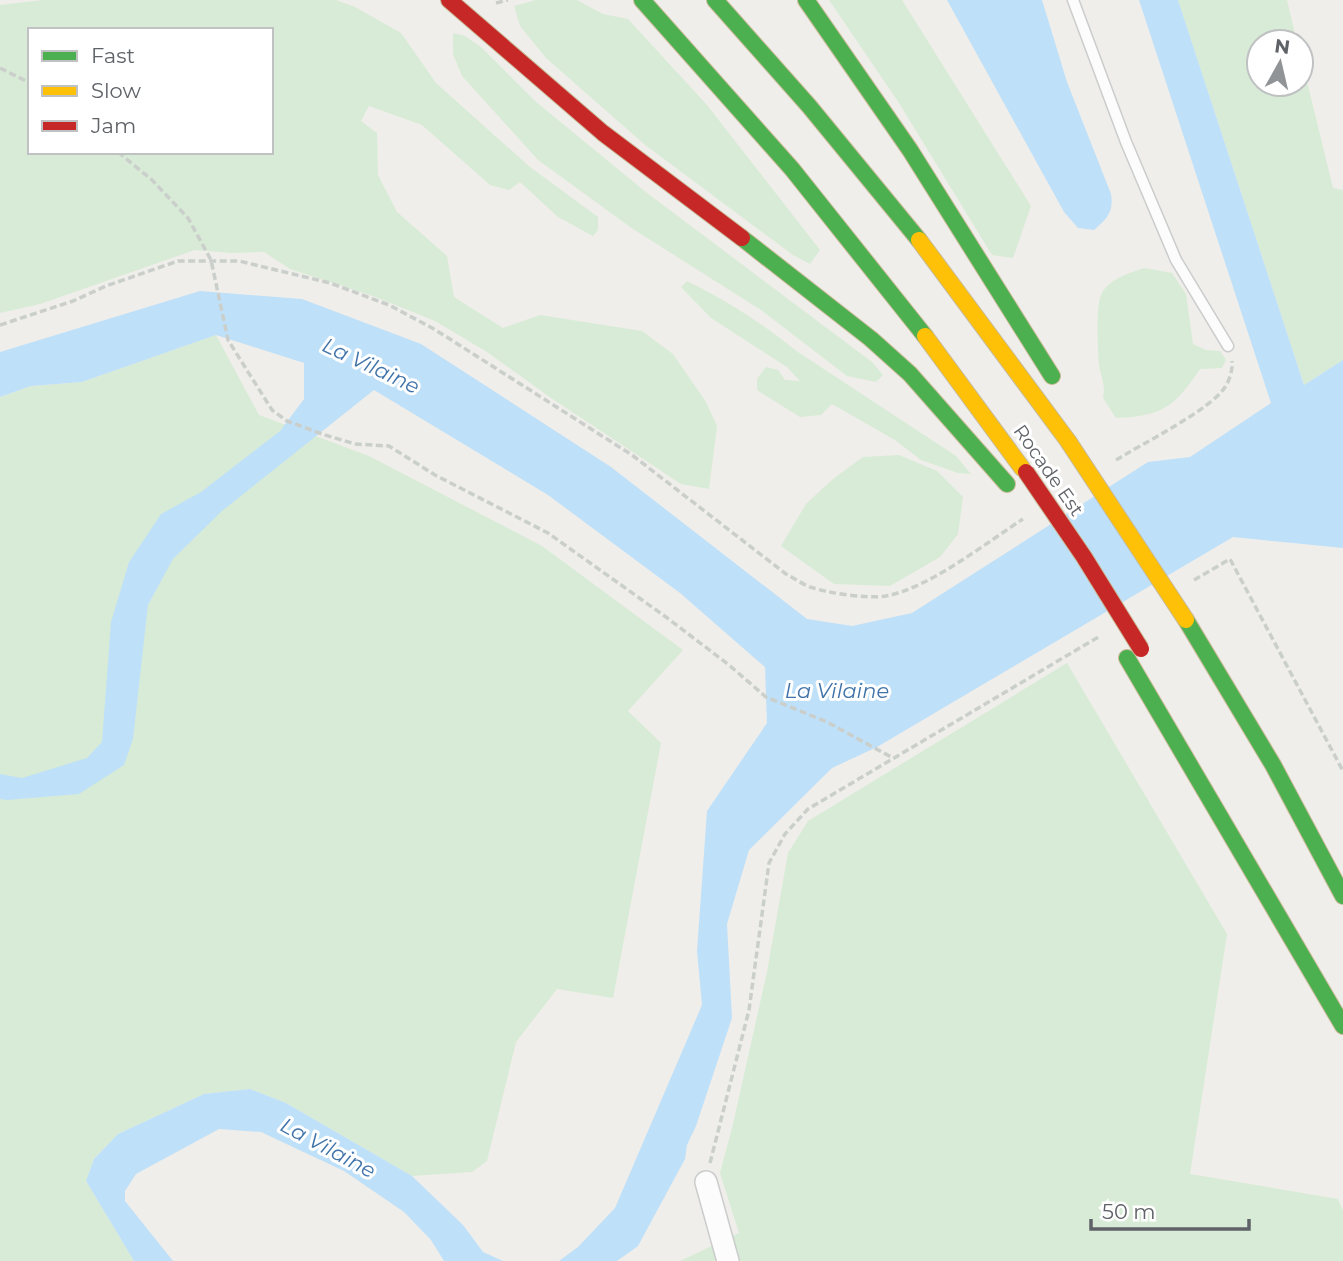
<svg xmlns="http://www.w3.org/2000/svg" width="1343" height="1261" font-family="Montserrat,sans-serif">
<style>
.green{fill:#d8ebd6;fill-rule:evenodd}
.water{fill:#bfe0f9}
.lines{fill:none;stroke-linecap:round;stroke-linejoin:round}
.lane-casing{stroke:#cbcccc;stroke-width:13}
.street-casing{stroke:#cbcccc;stroke-width:24}
.fast-casing{stroke:#c8b996;stroke-width:18}
.slow-casing{stroke:#c8b996;stroke-width:18}
.jam-casing{stroke:#c8b996;stroke-width:18}
.path{stroke:#cacfcc;stroke-width:3.5;stroke-dasharray:7 3.5;stroke-linecap:butt}
.lane{stroke:#fdfcfc;stroke-width:10}
.street{stroke:#fdfcfc;stroke-width:21}
.fast{stroke:#4caf50;stroke-width:16}
.slow{stroke:#ffc107;stroke-width:16}
.jam{stroke:#c62828;stroke-width:16}
.slow-bridge-casing{stroke:#c8b996;stroke-width:18;stroke-linecap:butt}
.jam-bridge-casing{stroke:#c8b996;stroke-width:18;stroke-linecap:butt}
.slow-bridge{stroke:#ffc107;stroke-width:16}
.jam-bridge{stroke:#c62828;stroke-width:16}
.labels{text-anchor:middle;stroke-width:6;stroke-linejoin:round;paint-order:stroke}
.street-label{font-size:19px;fill:#5f6368;stroke:#fff}
.water-label{font-size:21px;font-style:italic;fill:#4174aa;stroke:#fff}
</style>
<rect width="100%" height="100%" fill="#efeeea"/>
<g class="green">
<path d="M43,0H336L355,7L401,33L436,83L530,167L598,217V230L593,236L558,217L520,182L509,190L490,185L422,125L369,106L361,121L377,133L378,175L397,212L447,256L454,297L503,328L540,315L642,331L673,354L706,402L717,426L709,489L681,484L551,398L487,352L435,321L373,296L290,269L264,252L232,253L195,250L40,304L0,313V5ZM30,30H271V152H30Z"/>
<path d="M536,0H577L603,14L628,19L707,105L820,250L810,264L793,255L644,144L546,58L520,26L514,6Z"/>
<path d="M829,0H902L1031,206L1013,258L992,255L899,103Z"/>
<path d="M1178,0H1287L1297,42H1259V84H1301V57L1333,188L1343,190V360L1304,385Z"/>
<path d="M453,33L465,36L481,47L535,101L647,193L872,362L883,375L876,382L847,376L761,310L633,229L538,160L462,76L453,54Z"/>
<path d="M1144,268L1172,273L1186,294L1193,344L1206,350L1220,351L1226,360L1222,368L1200,369C1174,407 1163,416 1116,418L1103,398C1106,386 1101,377 1099,365C1098,350 1095,305 1102,293C1111,278 1129,273 1144,268Z"/>
<path d="M687,281C726,300 762,323 795,350L956,456L971,474L958,473L921,460L895,440L832,404L821,415L800,417L757,390V379L766,367L778,370L785,380L800,381L787,367L711,318L681,287Z"/>
<path d="M216,335L259,415L369,456L542,546L683,650L628,711L661,743L613,998L557,989L516,1042L487,1161L472,1172L412,1176L286,1103L250,1089L204,1094L118,1134L94,1159L86,1181L134,1261H0V397L31,386L82,382Z"/>
<path d="M899,455L937,471L963,497L958,534L940,557L890,586L834,584L781,546L806,504L833,479L863,457Z"/>
<path d="M1067,663L1227,934L1190,1174L1338,1199L1343,1211V1261H680L739,1233L720,1173L733,1124L767,972L788,853L808,821Z"/>
</g>
<g class="water">
<path d="M947,0H1042L1067,82L1111,194C1114,212 1107,219 1094,230L1078,228L1064,212Z"/>
<path d="M1139,0H1178L1304,385L1343,360V548L1233,537L877,747L832,768L749,850L727,924L732,1018L696,1126L687,1145L685,1159L638,1246L617,1261H559L578,1247L615,1208L702,1005L697,951L707,811L767,723L765,667L680,593L548,495L374,390L222,511L173,559L148,605L133,739L124,765L79,794L7,800L0,799V774L22,778L87,758L102,742L111,622L129,562L161,514L201,492L280,431L304,399V363L216,335L82,382L31,386L0,397V352L200,291L302,299L421,344L611,467L807,619L852,626L912,613L1148,462L1190,457L1271,403Z"/>
<path d="M250,1089L286,1103L412,1176L463,1225L483,1252L503,1261H444L431,1240L404,1212L344,1171L261,1132L219,1129L136,1174L125,1191V1201L173,1261H134L86,1181L94,1159L118,1134L204,1094Z"/>
</g>
<g class="lines">
<g class="lane-casing">
<path id="lane" d="M1073,0L1126,142L1176,260L1228,346"/>
</g>
<g class="street-casing">
<path id="street" d="M706,1182L728,1261"/>
</g>
<g class="fast-casing">
<g id="fast">
<path d="M642,0L792,169L925,336"/>
<path d="M715,0L809,106L919,240"/>
<path d="M806,0L910,150L1052,376"/>
<path d="M742,238L871,339L910,374L1007,484"/>
<path d="M1186,620L1273,765L1343,896"/>
<path d="M1127,658L1343,1026"/>
</g>
</g>
<g class="slow-casing">
<g id="slow">
<path d="M919,240L1068,441"/>
<path d="M925,336L1022,468"/>
</g>
</g>
<g class="jam-casing">
<path id="jam" d="M449,0L603,133L742,238"/>
</g>
<g class="path">
<path d="M496,3L508,0"/>
<path d="M0,68L30,83"/>
<path d="M118,152L152,180L188,218L211,260L228,340L272,410L287,421L322,434L355,444L389,446L435,475L548,533L666,617L729,665L766,697L827,722L893,758"/>
<path d="M0,325L73,301L106,286L178,261H239L330,283L389,305L434,329L632,455L786,574C794,578 802,584 810,587C828,593 867,599 886,596C929,588 986,543 1023,519"/>
<path d="M1116,460C1140,445 1212,409 1225,387C1230,380 1233,368 1232,361"/>
<path d="M1194,580L1230,559L1343,771"/>
<path d="M710,1163L749,1010L769,863L785,834L808,809L1100,636"/>
</g>
<use href="#lane" class="lane"/>
<use href="#street" class="street"/>
<use href="#fast" class="fast"/>
<use href="#slow" class="slow"/>
<use href="#jam" class="jam"/>
<g class="slow-bridge-casing">
<path id="slow-bridge" d="M1068,441L1186,620"/>
</g>
<g class="jam-bridge-casing">
<path id="jam-bridge" d="M1026,472L1084,557L1141,649"/>
</g>
<use href="#slow-bridge" class="slow-bridge"/>
<use href="#jam-bridge" class="jam-bridge"/>
</g>
<g class="labels">
<g class="street-label">
<text transform="translate(1049 470) rotate(55)" y="7">Rocade Est</text>
</g>
<g class="water-label">
<text transform="translate(371 366) rotate(25)" y="7">La Vilaine</text>
<text x="837" y="698">La Vilaine</text>
<text transform="translate(328 1148) rotate(28)" y="7">La Vilaine</text>
</g>
</g>
<rect x="28" y="28" width="245" height="126" fill="#ffffff" stroke="#bfc1c3" stroke-width="2"/>
<rect x="42" y="51" width="35" height="10" fill="#4caf50" stroke="#bfc1c3" stroke-width="2"/>
<text x="91" y="63" font-size="21" fill="#5f6368">Fast</text>
<rect x="42" y="86" width="35" height="10" fill="#ffc107" stroke="#bfc1c3" stroke-width="2"/>
<text x="91" y="98" font-size="21" fill="#5f6368">Slow</text>
<rect x="42" y="121" width="35" height="10" fill="#c62828" stroke="#bfc1c3" stroke-width="2"/>
<text x="91" y="133" font-size="21" fill="#5f6368">Jam</text>
<g transform="translate(1280 63) rotate(8)"><circle r="33" fill="#ffffff" stroke="#bfc1c3" stroke-width="2"/>
<path d="M0-5L12 26L0 18L-12 26Z" fill="#919496"/>
<text y="-10" font-size="19" font-weight="bold" text-anchor="middle" fill="#5f6368">N</text>
</g>
<path d="M1091 1219v10h158v-10" fill="none" stroke="#5f6368" stroke-width="3.5"/>
<text x="1102" y="1219" font-size="21" fill="#5f6368" stroke="#ffffff" stroke-width="5" paint-order="stroke">50 m</text>
</svg>
